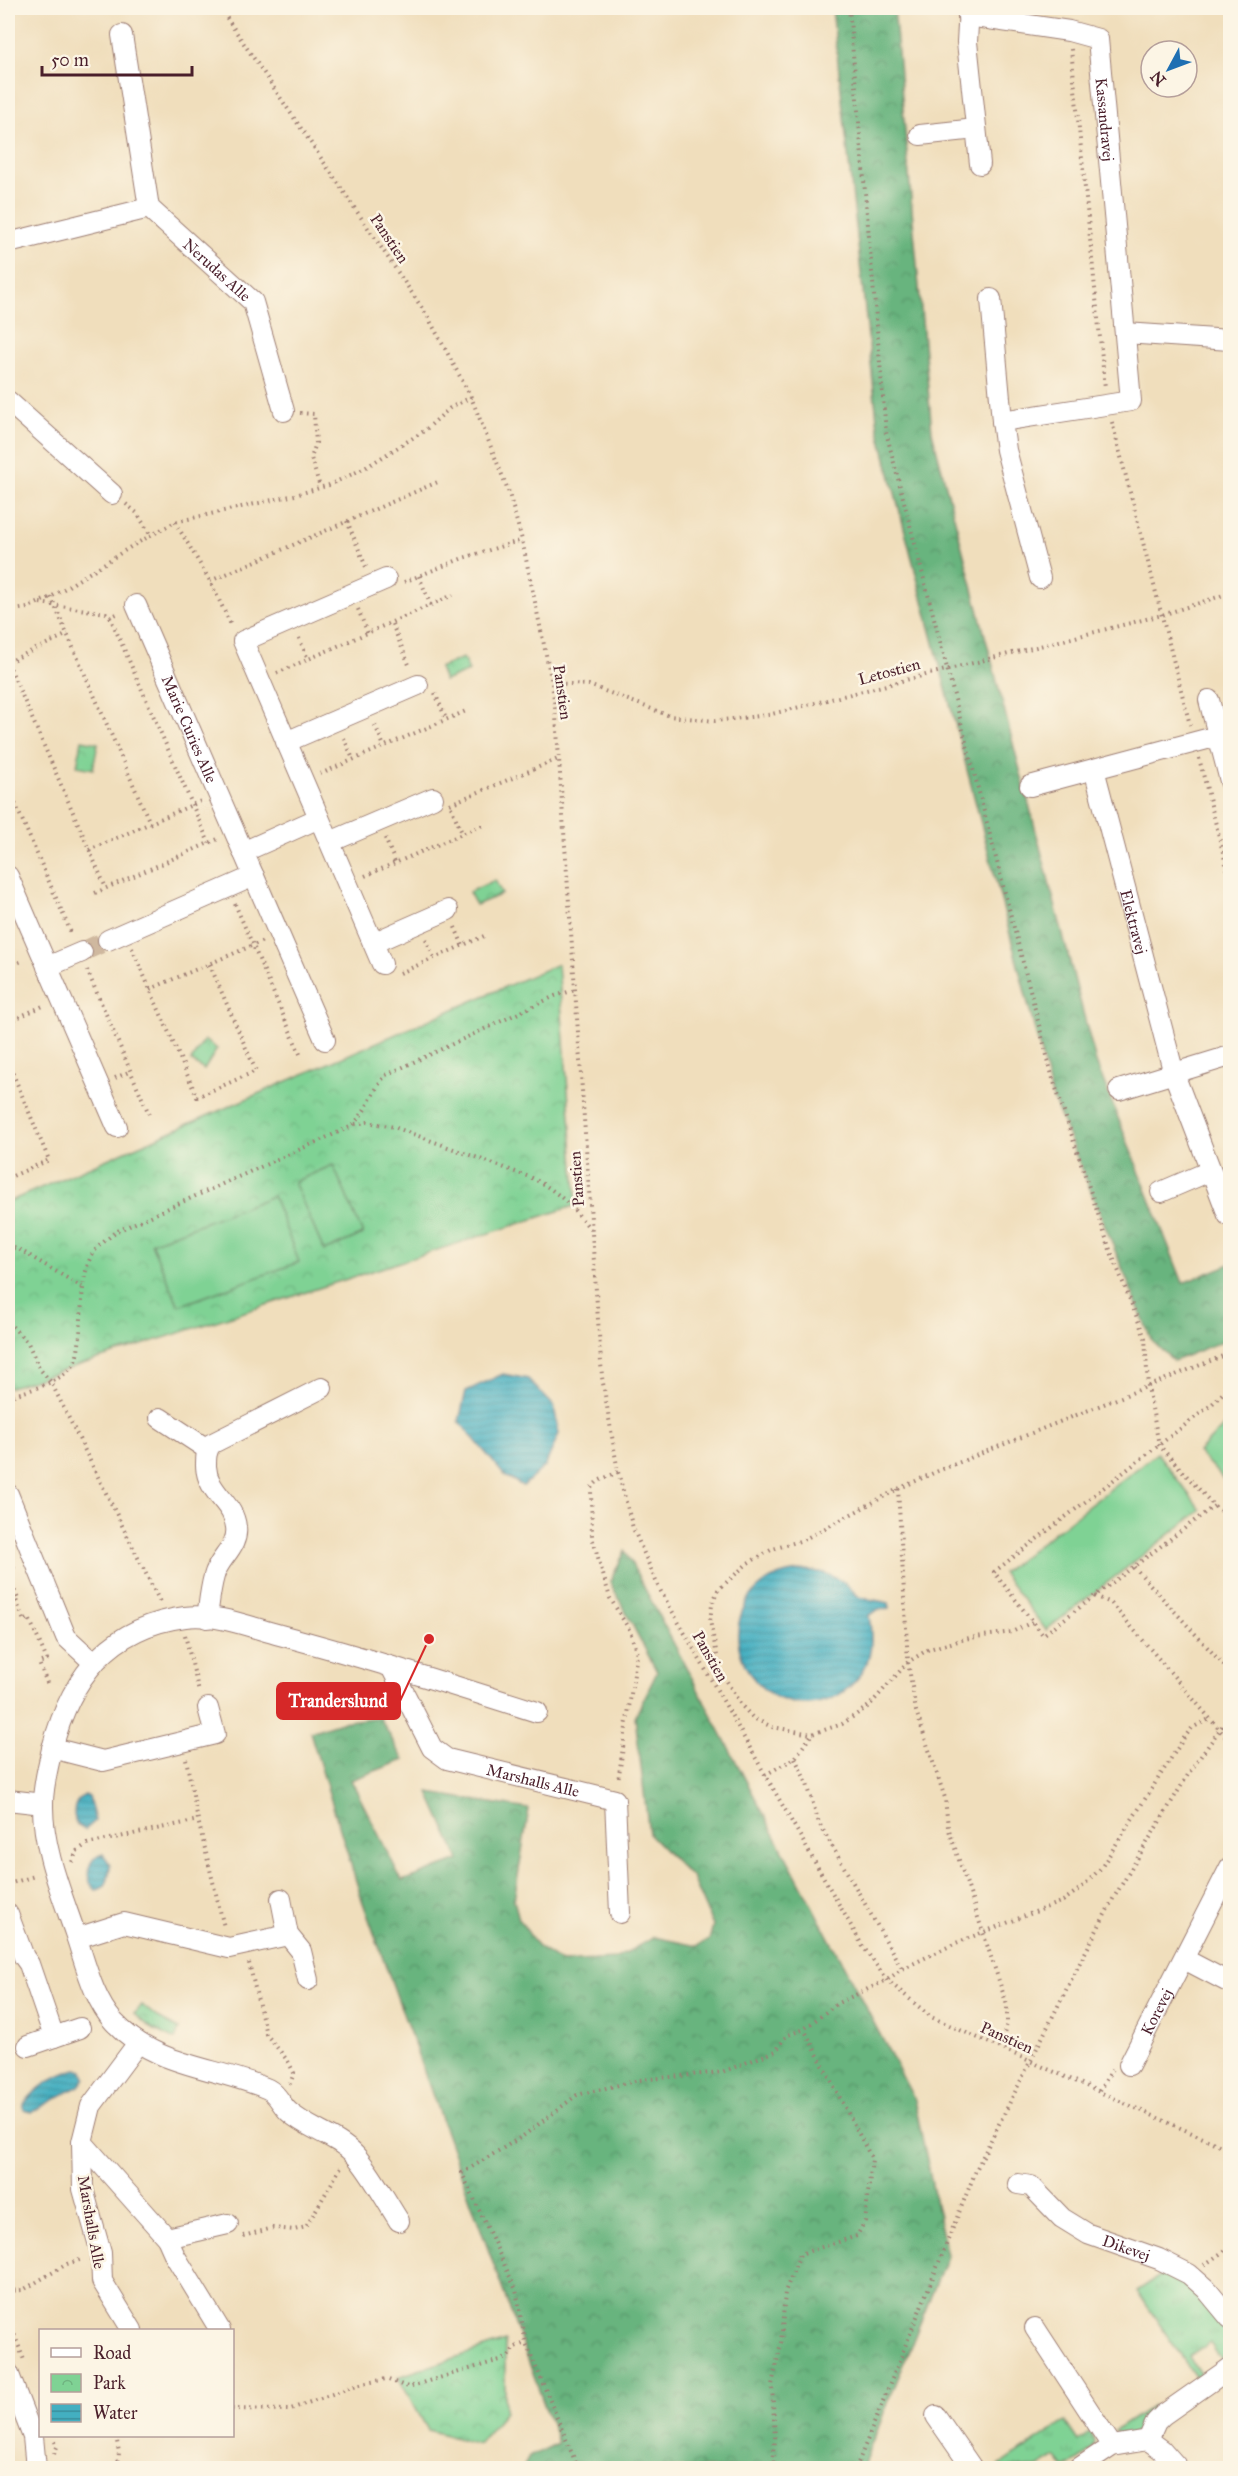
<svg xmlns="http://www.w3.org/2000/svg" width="1238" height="2476" font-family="'IM FELL Great Primer',serif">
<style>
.grass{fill:url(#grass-tufts);stroke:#647860;stroke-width:1.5}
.forest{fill:url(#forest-crowns);stroke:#586a54;stroke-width:1.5}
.park{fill:url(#park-crowns);stroke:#647860;stroke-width:1.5}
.pitch{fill:#7fd294;stroke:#647860;stroke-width:1.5}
.water{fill:url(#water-rules);stroke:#466776;stroke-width:1.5}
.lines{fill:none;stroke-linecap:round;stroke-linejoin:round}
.street-tunnel{stroke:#cfb89f;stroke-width:20;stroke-dasharray:20 10;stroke-linecap:butt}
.street-casing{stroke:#9d7e74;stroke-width:22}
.path{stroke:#9d7e74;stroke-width:4;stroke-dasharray:1.5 4.5;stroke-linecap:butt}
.street{stroke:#fff;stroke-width:20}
.labels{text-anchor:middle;stroke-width:5;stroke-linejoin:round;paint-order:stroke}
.street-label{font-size:16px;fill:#4a1f2b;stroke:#fcf5e5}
.leader{fill:none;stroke:#d62828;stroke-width:2}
.callout-dot{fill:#d62828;stroke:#fcf5e5;stroke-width:2}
.callout{fill:#d62828;stroke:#d62828;stroke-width:2}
.callout-label{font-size:18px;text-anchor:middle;font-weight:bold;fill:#fff}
</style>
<defs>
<pattern id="grass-tufts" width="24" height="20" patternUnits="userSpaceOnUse" patternTransform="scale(1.5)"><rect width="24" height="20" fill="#7fd294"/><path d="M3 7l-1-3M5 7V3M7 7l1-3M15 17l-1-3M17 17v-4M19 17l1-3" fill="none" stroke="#6fb480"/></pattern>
<pattern id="forest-crowns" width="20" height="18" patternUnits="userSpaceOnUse" patternTransform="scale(1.5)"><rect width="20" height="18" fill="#67b47e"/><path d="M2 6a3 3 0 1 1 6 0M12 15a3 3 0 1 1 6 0" fill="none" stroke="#579267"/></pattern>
<pattern id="park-crowns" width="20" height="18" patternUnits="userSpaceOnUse" patternTransform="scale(1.5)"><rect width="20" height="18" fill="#7fd294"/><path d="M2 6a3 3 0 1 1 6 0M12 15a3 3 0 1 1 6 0" fill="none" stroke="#6fb480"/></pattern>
<pattern id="water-rules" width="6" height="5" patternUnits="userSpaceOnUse" patternTransform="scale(1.5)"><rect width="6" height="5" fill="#43afc1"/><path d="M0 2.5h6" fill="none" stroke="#3a8e9d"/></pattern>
</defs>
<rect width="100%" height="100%" fill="#fcf5e5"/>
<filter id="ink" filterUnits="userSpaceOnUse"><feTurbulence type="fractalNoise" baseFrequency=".0167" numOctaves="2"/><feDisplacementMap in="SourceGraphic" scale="12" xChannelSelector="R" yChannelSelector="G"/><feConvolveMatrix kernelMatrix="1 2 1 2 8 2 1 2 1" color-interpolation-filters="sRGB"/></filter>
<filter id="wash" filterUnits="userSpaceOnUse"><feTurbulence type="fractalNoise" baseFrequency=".008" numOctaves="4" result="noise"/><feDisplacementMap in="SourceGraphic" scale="24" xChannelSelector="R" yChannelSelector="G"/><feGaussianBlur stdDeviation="1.35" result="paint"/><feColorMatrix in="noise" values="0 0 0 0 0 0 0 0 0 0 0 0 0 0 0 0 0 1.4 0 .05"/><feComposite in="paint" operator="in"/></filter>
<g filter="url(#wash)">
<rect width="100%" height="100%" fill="#f0debc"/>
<g class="grass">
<path d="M1166,2272C1190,2286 1218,2305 1230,2332C1232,2339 1230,2349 1230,2356L1222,2361L1210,2343L1189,2357L1201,2375L1196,2378L1137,2291Z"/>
<path d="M1154,2405C1146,2420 1134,2447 1114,2431Z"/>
<path d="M1065,2422L1078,2441L1091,2432C1102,2451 1078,2459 1065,2468L1056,2457L1038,2468H1001L999,2466Z"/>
</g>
<g class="forest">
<path d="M832,8H894L932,432L1096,1062L1183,1283L1230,1264V1338L1174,1361L1152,1341L1052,1096L878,428Z"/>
<path d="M625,1551L914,2099L947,2256L862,2468H523L529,2457L558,2443L361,1897L310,1732L341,1722L379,1717L404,1760L351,1780L402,1881L459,1860L429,1793L529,1809L514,1900L519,1919L538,1947L561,1962L615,1959L654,1937L697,1946L709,1940L713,1926L692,1878L649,1834L635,1717L657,1672L610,1582Z"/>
</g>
<g class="park">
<path d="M463,658L469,671L444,681L439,668Z"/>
<path d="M82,740L98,743L93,769L77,766Z"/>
<path d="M495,880L502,894L476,905L469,892Z"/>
<path d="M558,964L577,1205L8,1388V1202Z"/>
<path d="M204,1040L217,1049L204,1070L191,1061Z"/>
<path d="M142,2005L158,2018L179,2029L175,2040L153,2029L134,2014Z"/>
<path d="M505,2341V2412L478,2444L428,2430L398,2377Z"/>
</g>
<g class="pitch">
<path d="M333,1165L363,1234L324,1251L294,1182Z"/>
<path d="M273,1196L299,1262L179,1306L151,1243Z"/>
<path d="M1230,1420V1486L1198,1452Z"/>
<path d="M1157,1453L1201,1510L1046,1630L1002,1573Z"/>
</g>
<g class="water">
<path d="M503,1374L528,1379L554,1406L559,1434L545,1466L523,1486L505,1476L459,1421L466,1391Z"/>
<path d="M805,1570L825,1573L844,1582L859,1597L889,1603L890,1608L878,1610L869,1615C874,1646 872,1668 847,1689C835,1699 821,1704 805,1704C742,1703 712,1619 766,1582C778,1574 791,1572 805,1570Z"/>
<path d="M85,1795L89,1797L95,1821L85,1830L77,1825C72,1814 73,1801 85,1795Z"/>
<path d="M103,1854L110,1864C109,1875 109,1888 96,1890C83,1879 87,1858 103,1854Z"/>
<path d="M77,2069L83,2071L85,2078L79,2086L32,2112L24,2110V2104C36,2088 57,2074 77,2069Z"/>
</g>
</g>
<g filter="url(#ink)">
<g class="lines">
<path class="street-tunnel" d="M82,952L108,940"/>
<g class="street-casing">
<g id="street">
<path d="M969,8L967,42L980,164"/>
<path id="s1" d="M968,16L1069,31L1098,39L1131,401L1002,421L1006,450L1040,578"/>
<path id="s2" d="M122,35L149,208L253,302L284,411"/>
<path d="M920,135L976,129"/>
<path d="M8,243L149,208"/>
<path d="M991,299L1002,421"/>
<path d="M1125,333L1230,340"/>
<path d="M8,401L112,494"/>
<path id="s3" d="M136,605L325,1040"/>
<path d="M1209,700L1230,781"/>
<path d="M286,742L418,685"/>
<path id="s4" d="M1094,769L1174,1074L1228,1215"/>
<path d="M1030,786L1218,736"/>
<path d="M330,842L433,798"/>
<path d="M243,852L319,818"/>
<path d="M8,876L117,1127"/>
<path d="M108,940L254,876"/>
<path d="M373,943L448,910"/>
<path d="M382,964L243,641L386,579"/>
<path d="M47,967L82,952"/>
<path d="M1119,1090L1230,1056"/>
<path d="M1161,1192L1210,1171"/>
<path d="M160,1418L207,1449"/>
<path d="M8,1494L66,1637L93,1662"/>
<path d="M207,1618C209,1604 210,1590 214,1576C218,1558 239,1547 236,1527C234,1503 207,1493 206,1466C206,1457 206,1452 211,1444L322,1388"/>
<path id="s5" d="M391,1667L432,1748L447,1759L615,1800L620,1913"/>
<path d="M52,1748L103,1761L215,1734L208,1708"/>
<path d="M8,1800L43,1804"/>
<path d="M281,1899L288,1935L301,1951L308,1980"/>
<path d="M8,1914L24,1957L29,1964L54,2037L28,2046"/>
<path d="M77,1938L124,1923L229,1948L288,1935"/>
<path d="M1184,1959L1230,1983"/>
<path d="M54,2037L80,2028"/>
<path id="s6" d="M1129,2065L1230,1867"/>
<path d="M82,2142L167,2238L175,2256L220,2330"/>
<path id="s7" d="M1018,2184L1031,2186L1062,2218L1088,2234L1159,2259L1189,2274L1206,2289L1230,2318"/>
<path d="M399,2221C386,2201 370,2171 355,2155C337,2136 308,2129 289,2112C281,2105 278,2094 268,2089C215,2066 157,2068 114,2022C93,1999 85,1962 75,1933C61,1892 42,1847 43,1803C43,1785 48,1767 52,1749C70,1679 108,1627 185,1617C216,1613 250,1627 280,1635C367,1658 452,1685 537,1712"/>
<path d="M167,2238L228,2224"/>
<path d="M1035,2328L1112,2446"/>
<path d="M132,2330L102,2281L101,2253L83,2189L82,2142L91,2106L138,2043"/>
<path d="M8,2372L33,2437L36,2468"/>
<path d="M936,2416L972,2468"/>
<path d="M1148,2440L1162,2450L1178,2468"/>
<path d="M1079,2468L1112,2446L1148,2440L1156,2422L1163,2415L1230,2368"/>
</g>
</g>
<g class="path">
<path d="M220,8L428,317L471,397L508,490L522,540L552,683L556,716L602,1377L618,1472L633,1528L659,1588L862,1945L887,1980L931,2017L1230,2150"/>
<path d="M849,8L886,432L1053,1079L1109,1247L1145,1338L1148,1387L1159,1445L1214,1506L1230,1517"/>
<path d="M1071,49L1105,388"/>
<path d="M300,413L314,414L316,443L311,458L320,487"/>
<path d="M1112,422L1190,725"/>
<path d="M126,504L137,513L151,536"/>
<path d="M347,521L366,567"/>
<path d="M175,522L210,581L232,627"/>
<path d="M419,576L431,606"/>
<path d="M210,581L440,481"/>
<path d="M404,582L463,558L522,540"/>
<path d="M51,597L150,823"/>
<path d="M40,603L106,613L110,617L119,613"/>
<path d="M358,609L368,634"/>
<path d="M8,611L27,608L51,597L132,546L175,522L299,494L329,485L363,469L424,431L450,408L471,397"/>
<path d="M110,617L209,843"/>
<path d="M392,624L410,667"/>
<path d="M299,638L308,659"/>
<path d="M8,662L68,634"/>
<path d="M8,663L106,888"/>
<path d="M277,673L453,595"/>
<path d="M552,683L589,685L670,716L715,721L768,715L1162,615L1230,593"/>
<path d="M435,693L446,719"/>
<path d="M375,725L384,746"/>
<path d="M344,738L353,759"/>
<path d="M1199,758L1230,880"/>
<path d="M320,774L466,711"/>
<path d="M8,787L72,935"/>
<path d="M450,804L558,759"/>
<path d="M451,807L462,833"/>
<path d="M385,838L395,862"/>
<path d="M89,850L201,801"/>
<path d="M365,876L483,825"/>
<path d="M95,893L218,839"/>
<path d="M235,904L300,1054"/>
<path d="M455,927L463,946"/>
<path d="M426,939L434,958"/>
<path d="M132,948L197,1097L256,1071L209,963"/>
<path d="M8,967L24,960"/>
<path d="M87,970L149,1114"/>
<path d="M400,973L484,936"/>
<path d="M150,989L263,941"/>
<path d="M8,1022L43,1006"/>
<path d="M8,1062L49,1160L8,1178"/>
<path d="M115,1078L131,1071"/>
<path d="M355,1124L368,1122L394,1127L532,1178C558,1191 573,1207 590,1229"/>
<path d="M8,1246L20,1250L82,1287"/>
<path d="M8,1322L28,1343L39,1368L51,1382L161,1604"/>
<path d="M8,1397C28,1390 55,1385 71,1368C87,1351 75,1283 92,1255C96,1247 108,1239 115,1232L350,1127C368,1112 371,1092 386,1075L555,996L575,990"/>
<path d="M618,1472L598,1481L591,1488L592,1537L610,1598L630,1631L637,1654L618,1781"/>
<path d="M898,1489L908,1662L916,1711L945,1798L948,1827L1007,2005V2024L1000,2047"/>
<path d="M1214,1506L1043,1635L994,1572L1211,1405L1230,1386"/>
<path d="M1134,1567L1230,1672"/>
<path d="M8,1569L18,1565"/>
<path d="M8,1574L18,1599L16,1600L24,1621L29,1618L47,1660L39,1663L47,1683"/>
<path d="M1095,1596L1111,1603L1230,1742"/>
<path d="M1032,1622L1012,1632L969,1638L929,1649L908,1662L869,1706L842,1724L812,1734L772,1727L753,1718L741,1705L720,1670L710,1621L712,1605L718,1590L748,1563L773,1549L803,1540L898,1489L938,1471L1230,1353"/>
<path d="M185,1635L199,1692"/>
<path d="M795,1758L807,1784L819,1823L902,1969"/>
<path d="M186,1759L198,1820L224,1927"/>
<path d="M765,1775L795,1758L812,1734"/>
<path d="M72,1862L77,1851L87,1844L198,1820"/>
<path d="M8,1884L35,1876"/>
<path d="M249,1963L266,2034L288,2061L294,2073L290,2084"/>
<path d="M1099,2091L1112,2070"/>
<path d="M243,2236L273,2228L294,2230L306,2227L341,2167"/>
<path d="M1204,2265L1230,2247"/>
<path d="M8,2291L23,2290L67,2264L83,2259"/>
<path d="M8,2318L24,2360"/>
<path d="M232,2409L288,2410L357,2385L386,2379L408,2387L507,2358L515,2347L526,2343"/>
<path d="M116,2436L119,2452L118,2468"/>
<path d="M54,2454L57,2447L54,2439"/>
<path d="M578,2468L526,2343L516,2290L462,2173L523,2136L577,2095L639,2080L722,2072L776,2051L786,2036L804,2029L838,2003L887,1980L902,1969L956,1943L1063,1901L1081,1888L1101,1868L1184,1738L1192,1728L1211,1718"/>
<path d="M773,2468L775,2438L772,2385L781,2343L785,2292L800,2254L857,2236L865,2221L872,2159L804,2029"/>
<path d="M856,2468L977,2168L1069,1984L1113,1899L1189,1773L1230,1715"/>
</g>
<use href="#street" class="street"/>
</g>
</g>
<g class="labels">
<g class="street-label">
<text dy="6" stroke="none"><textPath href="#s1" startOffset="213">Kassandravej</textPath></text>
<text transform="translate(390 238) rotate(56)" y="6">Panstien</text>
<text dy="6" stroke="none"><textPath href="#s2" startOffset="267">Nerudas Alle</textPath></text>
<text transform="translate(889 671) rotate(-15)" y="6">Letostien</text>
<text transform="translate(563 692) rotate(82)" y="6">Panstien</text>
<text dy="6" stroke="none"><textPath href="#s3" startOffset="135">Marie Curies Alle</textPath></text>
<text dy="6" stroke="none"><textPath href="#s4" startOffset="158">Elektravej</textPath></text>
<text transform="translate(576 1179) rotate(-94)" y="6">Panstien</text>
<text transform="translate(711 1656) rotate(60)" y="6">Panstien</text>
<text dy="6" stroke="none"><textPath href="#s5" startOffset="198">Marshalls Alle</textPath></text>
<text dy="6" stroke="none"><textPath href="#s6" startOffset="60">Korevej</textPath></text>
<text transform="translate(1007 2037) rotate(24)" y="6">Panstien</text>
<text transform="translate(92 2222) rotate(80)" y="6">Marshalls Alle</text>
<text dy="6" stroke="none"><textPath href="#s7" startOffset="129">Dikevej</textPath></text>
</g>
</g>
<path class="leader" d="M429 1639L400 1701"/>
<circle class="callout-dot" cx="429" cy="1639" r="6"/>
<rect class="callout" x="277" y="1683" width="123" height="36" rx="6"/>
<g class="callout-label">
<text x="338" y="1707">Tranderslund</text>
</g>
<rect width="1238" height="2476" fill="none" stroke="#fcf5e5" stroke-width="30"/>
<rect x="39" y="2329" width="195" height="108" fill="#fcf5e5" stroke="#b59f9b" stroke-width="1.5"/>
<rect x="51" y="2348" width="30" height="9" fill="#ffffff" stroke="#b59f9b" stroke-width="1.5"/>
<text x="93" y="2359" font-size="18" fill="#4a1f2b">Road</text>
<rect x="51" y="2374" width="30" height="18" fill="url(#park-crowns)" stroke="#b59f9b" stroke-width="1.5"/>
<text x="93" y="2389" font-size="18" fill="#4a1f2b">Park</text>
<rect x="51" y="2404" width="30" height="18" fill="url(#water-rules)" stroke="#b59f9b" stroke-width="1.5"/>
<text x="93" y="2419" font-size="18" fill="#4a1f2b">Water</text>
<g transform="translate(1169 69) rotate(229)"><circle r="28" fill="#fcf5e5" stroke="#b59f9b" stroke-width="1.5"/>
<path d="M0-4.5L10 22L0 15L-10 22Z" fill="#1f6fb2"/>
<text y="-9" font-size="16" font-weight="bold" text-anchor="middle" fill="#4a1f2b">N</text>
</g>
<path d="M42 66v9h150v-9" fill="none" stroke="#4a1f2b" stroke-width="3"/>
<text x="51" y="66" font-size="18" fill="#4a1f2b" stroke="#fcf5e5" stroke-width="4.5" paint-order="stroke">50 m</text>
</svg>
